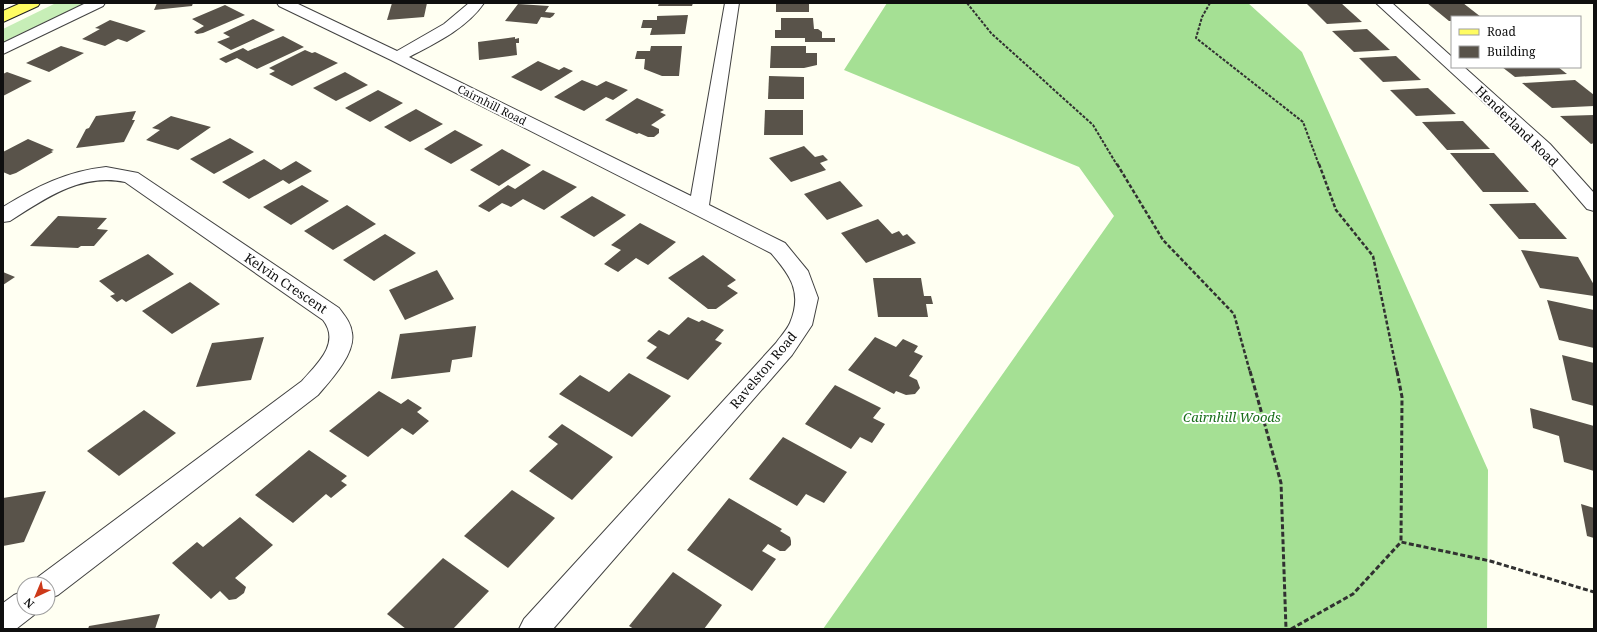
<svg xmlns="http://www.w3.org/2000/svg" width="1597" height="632" font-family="'Noto Serif',serif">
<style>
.green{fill:#c7eeb7}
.forest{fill:#a5e094}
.building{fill:#59534a}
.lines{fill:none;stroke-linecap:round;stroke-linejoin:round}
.minor-casing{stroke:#424242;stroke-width:2}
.primary-casing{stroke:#202020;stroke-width:2}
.path-far2{stroke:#313131;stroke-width:2;stroke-dasharray:3 1.5;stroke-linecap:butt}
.path-far1{stroke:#313131;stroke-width:2.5;stroke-dasharray:4 2;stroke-linecap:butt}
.path{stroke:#313131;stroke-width:3;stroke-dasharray:5 2.5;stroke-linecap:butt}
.minor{fill:#fff;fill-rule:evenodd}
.primary{fill:#fffc62;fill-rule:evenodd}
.labels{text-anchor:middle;stroke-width:4;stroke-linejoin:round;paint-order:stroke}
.far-street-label{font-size:11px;fill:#0f0f0f;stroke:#fff}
.street-label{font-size:13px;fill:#0f0f0f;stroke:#fff}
.park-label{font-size:13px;font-style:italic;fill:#196e1a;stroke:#fff}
</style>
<rect width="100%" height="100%" fill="#fffff2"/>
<path class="green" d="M56,3H85L3,42V29Z"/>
<path class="forest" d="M887,3H1248L1302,52L1488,470L1487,629H823L1114,216L1079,167L844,70Z"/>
<g class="building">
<path d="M157,3H193L192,6L154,10Z"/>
<path d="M392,3H427L424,17L387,20Z"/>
<path d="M659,3H693L692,6H658Z"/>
<rect x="776" y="3" width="33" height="9"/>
<path d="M1328,3H1341L1362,22L1327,24L1307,4Z"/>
<path d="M1427,3H1463L1481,17H1452V21H1449Z"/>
<path d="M518,4L549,6L545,12L555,13L553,16L550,18L541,17L537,24L505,21Z"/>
<path d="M225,5L245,15L203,33L197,34L194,32L204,26L192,19Z"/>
<path d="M688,15L685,34L650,35L652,28H641L643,20H657V16Z"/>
<path d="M781,18H813L814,29H818L822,32V38H835V42H805V38H775V30H781Z"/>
<path d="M253,19L275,30L231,50L217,42L230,37L223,33Z"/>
<path d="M110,20L146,31L127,42L118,39L105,46L82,39L100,29L95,28Z"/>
<path d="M1367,29L1390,50L1354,52L1332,31Z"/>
<path d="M283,36L304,47L257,69L237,58L226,63L219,59L243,48L248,51Z"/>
<path d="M515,37V39L519,38V43H516L517,55L479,60L478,42Z"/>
<path d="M61,46L84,53L49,72L26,63Z"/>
<path d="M651,46H682L679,76H662L644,69L645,59H635L637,51H650Z"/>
<path d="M771,46H806V53H817V65L804,68H770Z"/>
<path d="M305,50L312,53L315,52L338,63L292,86L269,74L275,71L269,68Z"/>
<path d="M1396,56L1421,80L1383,82L1359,58Z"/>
<path d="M538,61L559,70L564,67L573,71L541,91L511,77Z"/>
<path d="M1502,67H1558L1567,74L1515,77Z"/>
<path d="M7,72L32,81L3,96V74Z"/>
<path d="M345,72L368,85L336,101L313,88Z"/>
<path d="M769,76L804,77V99H768Z"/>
<path d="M582,80L597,86L606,81L628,90L613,100L606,97L584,111L554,97Z"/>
<path d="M1575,80L1594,95V106L1552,108L1522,83Z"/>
<path d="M1428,88L1456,114L1416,116L1390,90Z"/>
<path d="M378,90L403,103L370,122L345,108Z"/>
<path d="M637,98L664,110L660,112L666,115L651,125L659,129V133L654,137H648L639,133L637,134L605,120Z"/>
<path d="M416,109L443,124L410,142L384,127Z"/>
<path d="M765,110H803V135H764Z"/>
<path d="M136,111L132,120H135L124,142L76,148L86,129L89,128L96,116Z"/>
<path d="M1594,115V143L1591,144L1560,116Z"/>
<path d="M171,116L211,127L178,150L146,140L160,130L152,128Z"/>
<path d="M1463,121L1490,149L1447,150L1422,122Z"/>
<path d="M455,130L483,145L451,164L424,149Z"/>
<path d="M230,138L254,152L214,174L190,159Z"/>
<path d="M28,139L54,150L51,151L53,152L16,173L10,175L3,172V152Z"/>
<path d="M804,146L815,157L823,155L828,160L820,163L826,170L791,182L769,158Z"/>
<path d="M502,149L531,165L499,186L470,170Z"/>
<path d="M1450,153H1494L1529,192H1483Z"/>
<path d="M264,159L281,170L296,161L312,171L289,184L283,180L249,199L222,182Z"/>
<path d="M543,170L577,187L544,210L523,199L511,207L502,203L489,212L478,206L508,185L515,189Z"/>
<path d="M840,181L863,206L827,220L804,194Z"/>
<path d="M302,185L329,201L291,225L263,207Z"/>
<path d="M592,196L626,215L594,237L560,217Z"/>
<path d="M1535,203L1567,239H1519L1489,204Z"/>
<path d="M347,205L376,224L333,250L304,231Z"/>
<path d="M58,216L107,218L97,229L108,230L94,246H81L78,248L30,246Z"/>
<path d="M878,219L892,234L899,231L903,236L907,234L916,243L866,263L841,233Z"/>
<path d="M640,223L676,242L648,265L636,258L618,272L604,264L621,250L611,245Z"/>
<path d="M385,234L416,253L374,281L343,260Z"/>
<path d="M1521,250L1578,257L1594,285V296L1540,288Z"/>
<path d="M148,254L174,274L126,302L122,299L117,302L110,296L115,294L99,281Z"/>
<path d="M703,255L736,280L727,286L738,293L716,309H708L668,278Z"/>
<path d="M437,270L454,299L405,320L389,290Z"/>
<path d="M3,272L15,277L3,285Z"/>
<path d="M873,278H921L924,296H931L933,304H926L928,317H878Z"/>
<path d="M190,282L220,304L172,334L142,311Z"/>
<path d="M1547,300L1594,310V348L1559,340Z"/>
<path d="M688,317L699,322L702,320L724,330L715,340L722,343L688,380L646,358L657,347L647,341L659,330L669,335Z"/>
<path d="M476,326L472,357L452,360L450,372L391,379L400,334Z"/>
<path d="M264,337L251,380L196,387L212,343Z"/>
<path d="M875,337L896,347L903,339L918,346L914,352L923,356L909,376L917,380L920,388L915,394L906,395L896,391L894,394L848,370Z"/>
<path d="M1562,355L1594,363V406L1572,400Z"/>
<path d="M629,373L671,396L632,437L559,394L580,375L609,392Z"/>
<path d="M835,385L881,408L873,418L885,424L872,443L860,437L851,449L805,424Z"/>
<path d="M379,391L401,404L408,399L422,408L417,412L429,421L413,435L402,428L368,457L329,431Z"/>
<path d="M1530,408L1594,426V471L1564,462L1559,436L1533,428Z"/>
<path d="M144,410L176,433L119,476L87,451Z"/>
<path d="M562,424L613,457L572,500L529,471L558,444L548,437Z"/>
<path d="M783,437L847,472L824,503L806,494L797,506L749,479Z"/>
<path d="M309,450L347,476L341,481L347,485L331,498L326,494L293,523L255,495Z"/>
<path d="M512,490L555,518L508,568L464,536Z"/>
<path d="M46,491L24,542L3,546V498Z"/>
<path d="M729,498L782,529L780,531L790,537L791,541V545L785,551H780L768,544L762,551L776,559L752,591L687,550Z"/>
<path d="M1581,504L1594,508V538L1587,536Z"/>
<path d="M240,517L273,545L235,578L246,587L244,593L236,599L229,600L220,591L211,599L172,563L197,542L203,547Z"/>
<path d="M443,558L489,591L453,629H406L387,614Z"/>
<path d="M673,572L722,605L704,629H634L629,626Z"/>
<path d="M160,614L155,629H88L89,626Z"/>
</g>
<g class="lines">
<g class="minor-casing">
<g id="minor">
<path d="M86,3H105L103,6L3,54V43Z"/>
<path d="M277,3H296L397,51L444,24L469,3H484C467,28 436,43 409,57L691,196L725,3H739L709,205L785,243L808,271L818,298L812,325L792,355L553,629H519L524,619L776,343C780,337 787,330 790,323C803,292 790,275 771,253L391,60L279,6Z"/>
<path d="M1376,3H1392L1452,57V67H1464L1550,144L1594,193V211L1587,209L1538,152Z"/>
<path d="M106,167L138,173L339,308C345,316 351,323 352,333C356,353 331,380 318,395L58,595L48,599V584H35L38,577L302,381C317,364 341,343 323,320L125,182C81,173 46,198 10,221L3,222V207C36,187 67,171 106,167Z"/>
<path d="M24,591V608H37L34,615L16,629H3V603L14,595Z"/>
</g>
</g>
<g class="primary-casing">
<path id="primary" d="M21,3H40L38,6L3,22V11Z"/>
</g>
<g class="path-far2">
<path d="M967,3L991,33L1093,125L1117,165"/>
<path d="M1210,3L1202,17L1196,38L1303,122L1319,165"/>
</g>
<g class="path-far1">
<path d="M1117,164L1163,240L1234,314L1250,372"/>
<path d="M1319,164L1336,210L1373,256L1397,372"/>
</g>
<g class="path">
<path d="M1250,371L1281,483L1286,629"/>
<path d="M1397,371L1402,397L1401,542"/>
<path d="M1291,629L1353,594L1401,542L1490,561L1594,592"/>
</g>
<use href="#minor" class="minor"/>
<use href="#primary" class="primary"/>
</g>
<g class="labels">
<g class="far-street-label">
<text transform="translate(492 105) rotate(27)" y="4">Cairnhill Road</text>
</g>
<g class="street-label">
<text transform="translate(1517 126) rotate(44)" y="5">Henderland Road</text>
<text transform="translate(286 283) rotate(34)" y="5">Kelvin Crescent</text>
<text transform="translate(763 370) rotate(-50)" y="5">Ravelston Road</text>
</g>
<g class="park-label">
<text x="1232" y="422">Cairnhill Woods</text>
</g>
</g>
<rect width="1597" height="632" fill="none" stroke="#0f0f0f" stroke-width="8"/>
<rect x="1451" y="16" width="130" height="52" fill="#ffffff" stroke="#9f9f9f"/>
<rect x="1459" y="29" width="20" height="6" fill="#fffc62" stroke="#9f9f9f"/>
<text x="1487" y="36" font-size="12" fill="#0f0f0f">Road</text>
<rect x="1459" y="46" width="20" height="12" fill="#59534a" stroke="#9f9f9f"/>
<text x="1487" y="56" font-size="12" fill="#0f0f0f">Building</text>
<g transform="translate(36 596) rotate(224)"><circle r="19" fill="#ffffff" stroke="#9f9f9f"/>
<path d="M0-3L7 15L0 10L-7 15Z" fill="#cd3919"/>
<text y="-6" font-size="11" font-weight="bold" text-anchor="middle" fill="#0f0f0f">N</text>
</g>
</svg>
